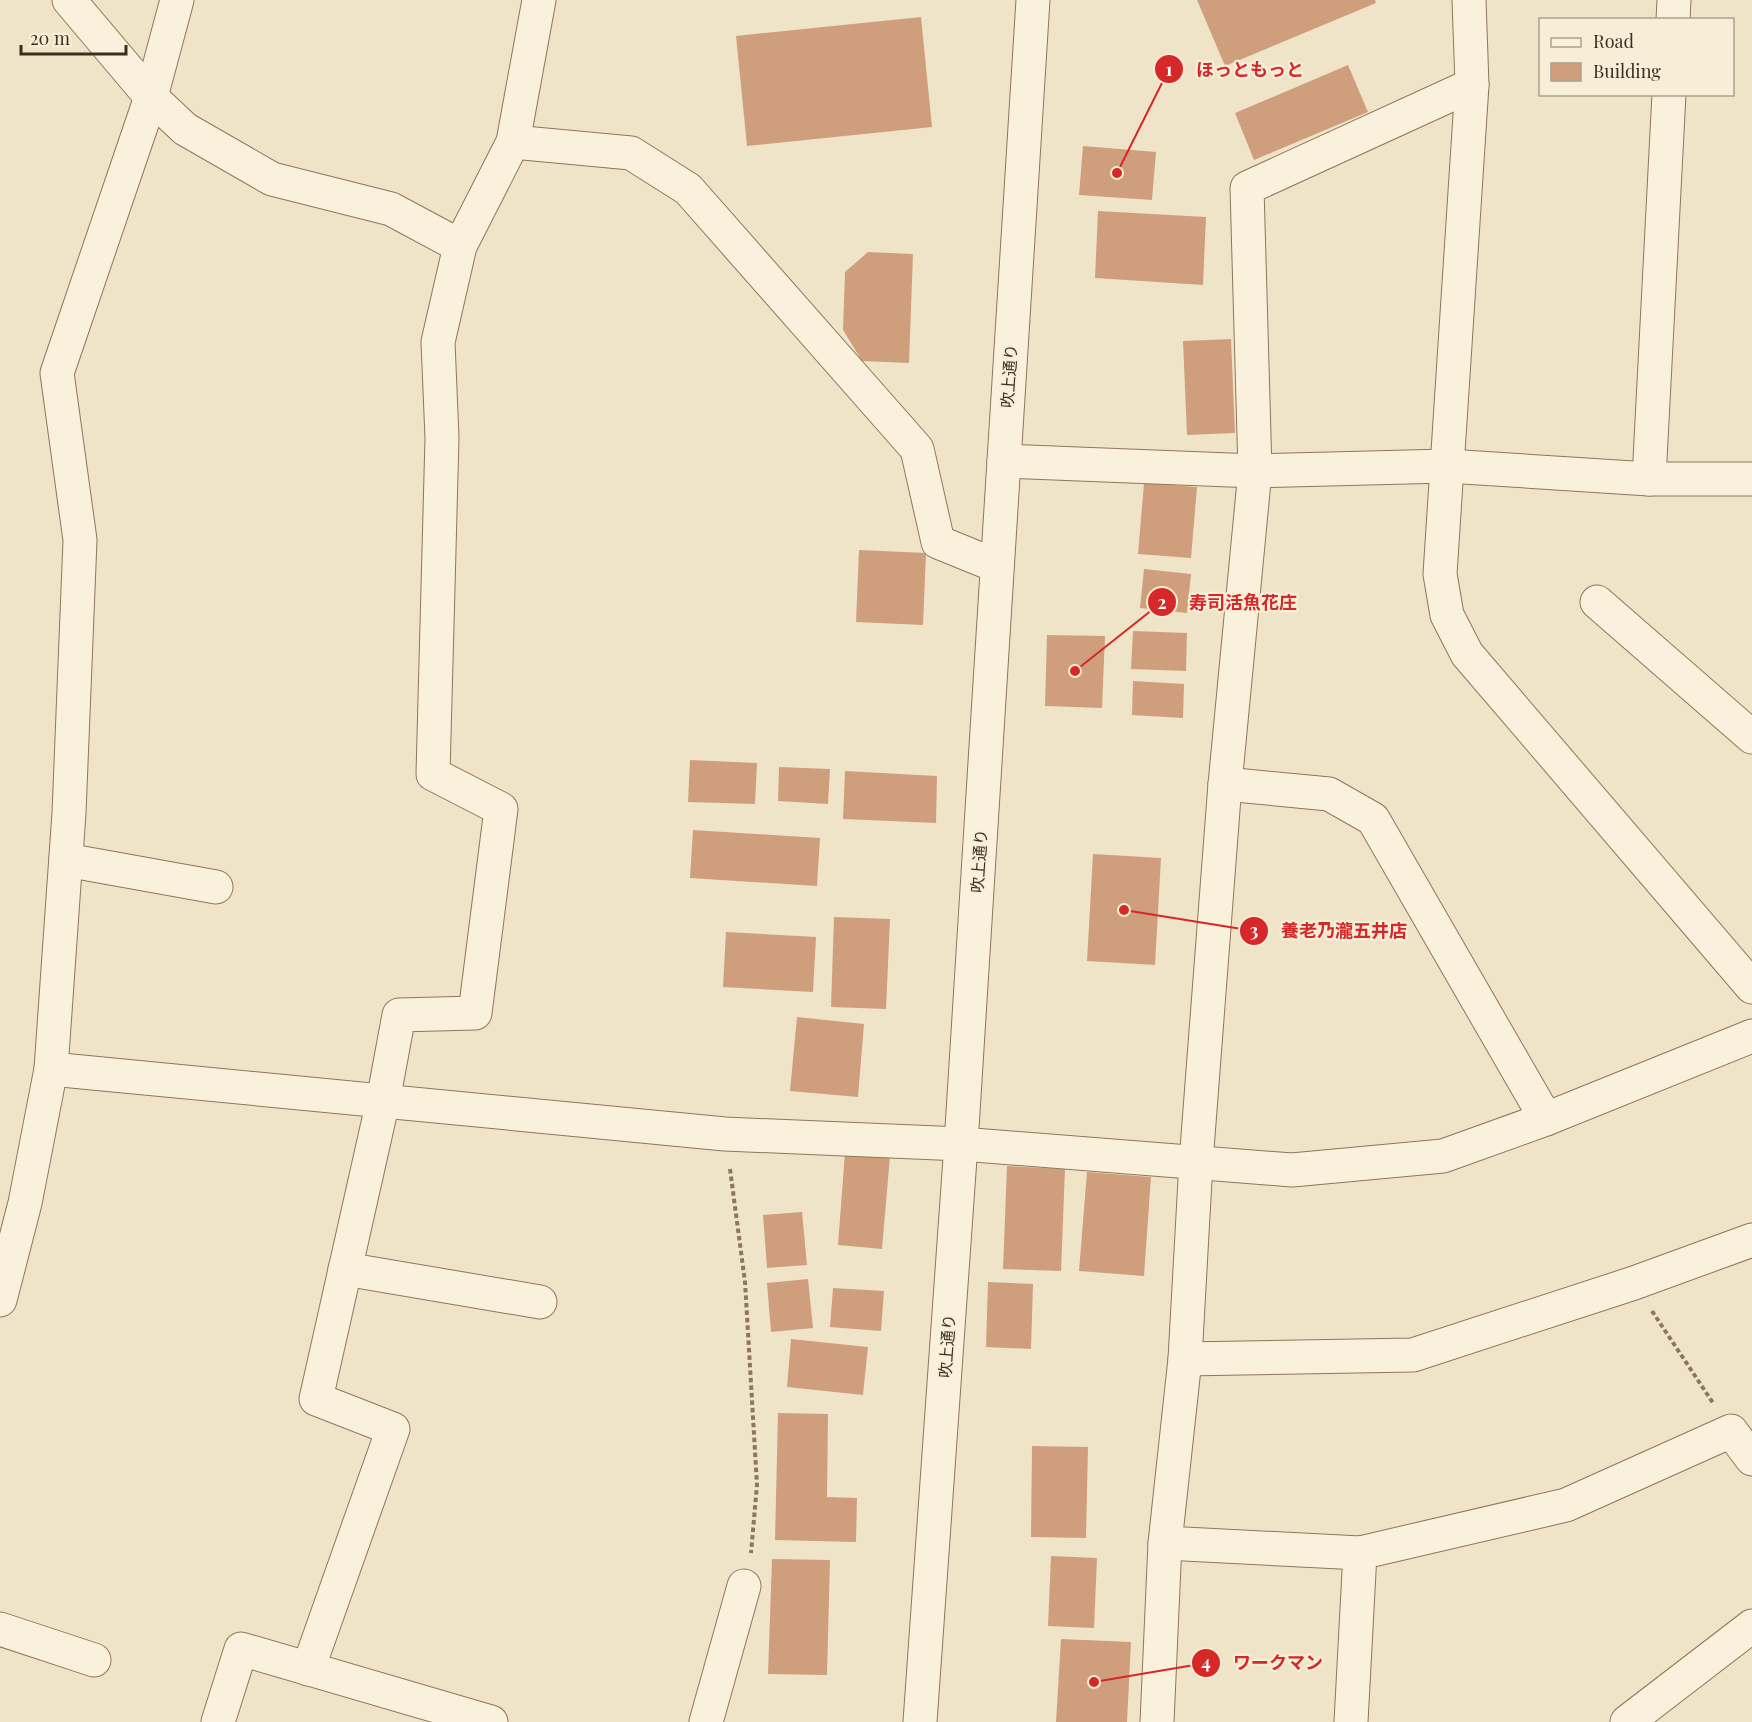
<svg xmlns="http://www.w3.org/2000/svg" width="1752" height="1722" font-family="'Playfair Display','Noto Sans JP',serif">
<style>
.building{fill:#cf9f7d}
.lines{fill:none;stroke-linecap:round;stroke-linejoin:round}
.minor-casing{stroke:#8d765c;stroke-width:35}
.tertiary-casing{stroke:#8d765c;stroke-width:35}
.path{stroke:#8d765c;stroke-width:4;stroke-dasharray:4.5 3;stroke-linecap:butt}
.minor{stroke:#faf1dc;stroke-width:33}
.tertiary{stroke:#faf1dc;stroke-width:33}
.labels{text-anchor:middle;stroke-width:4.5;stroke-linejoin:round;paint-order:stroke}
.street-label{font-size:16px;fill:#3d2e20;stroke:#f7eed8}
.leader{fill:none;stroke:#d62828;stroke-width:2}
.callout-dot{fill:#d62828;stroke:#f7eed8;stroke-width:2}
.mark-label{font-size:18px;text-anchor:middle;font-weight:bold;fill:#fff}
.callout-label{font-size:18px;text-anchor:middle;font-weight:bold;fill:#d62828;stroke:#f7eed8;stroke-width:4.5;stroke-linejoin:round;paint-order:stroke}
</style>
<rect width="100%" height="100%" fill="#f0e4c8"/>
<g class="building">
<path d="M1197,0H1375L1376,3L1225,66Z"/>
<path d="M921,17L932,127L747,146L736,36Z"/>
<path d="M1348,65L1368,112L1254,160L1235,113Z"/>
<path d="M1083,146L1156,152L1152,200L1079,195Z"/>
<path d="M1098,211L1206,217L1203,285L1095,278Z"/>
<path d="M868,252L913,254L909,363L862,361L843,330L845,272Z"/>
<path d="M1231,339L1235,433L1187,435L1183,341Z"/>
<path d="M1144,483L1197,487L1191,558L1138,554Z"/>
<path d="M859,550L926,553L923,625L856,622Z"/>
<path d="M1144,569L1191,574L1187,613L1140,608Z"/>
<path d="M1133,631L1187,633L1186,671L1131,669Z"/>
<path d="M1047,635L1105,636L1102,708L1045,706Z"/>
<path d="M1133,681L1184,684L1183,718L1132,715Z"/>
<path d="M690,760L757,763L755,804L688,802Z"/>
<path d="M779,767L830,769L828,804L778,801Z"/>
<path d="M845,771L937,776L936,823L843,819Z"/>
<path d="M693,830L820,838L817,886L690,878Z"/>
<path d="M1093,854L1161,858L1155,965L1087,961Z"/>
<path d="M834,917L890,919L886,1009L831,1007Z"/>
<path d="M726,932L816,937L813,992L723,987Z"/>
<path d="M797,1017L864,1024L858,1097L790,1091Z"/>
<path d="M845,1152L890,1156L882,1249L838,1245Z"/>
<path d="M1007,1166L1065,1169L1061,1271L1003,1269Z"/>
<path d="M1087,1172L1151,1177L1144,1276L1079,1271Z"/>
<path d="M802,1212L807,1265L767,1268L763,1215Z"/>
<path d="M808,1279L813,1328L771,1332L767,1283Z"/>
<path d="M988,1282L1033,1284L1031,1349L986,1347Z"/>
<path d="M833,1288L884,1291L881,1331L830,1327Z"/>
<path d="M791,1339L868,1347L863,1395L787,1387Z"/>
<path d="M778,1413L828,1414L827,1497L857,1498L856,1542L775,1540Z"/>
<path d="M1032,1446L1088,1447L1086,1538L1031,1537Z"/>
<path d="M1051,1556L1097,1558L1094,1628L1048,1626Z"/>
<path d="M772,1559L830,1560L827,1675L768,1674Z"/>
<path d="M1061,1639L1131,1642L1127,1722H1056Z"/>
</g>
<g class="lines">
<g class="minor-casing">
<g id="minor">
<path d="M69,0L151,97L185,129L272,179L391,209L460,246"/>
<path d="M1469,0L1472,85L1440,574L1447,615L1467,654L1752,987"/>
<path d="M1673,20L1674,0"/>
<path d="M513,142L631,153L688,189L917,449L938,542L997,566"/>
<path d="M1004,461L1255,471L1447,466L1649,479H1752"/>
<path d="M1649,479L1669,94"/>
<path d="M1597,602L1752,737"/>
<path d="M1225,784L1329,794L1373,819L1546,1119"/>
<path d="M66,860L216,887"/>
<path d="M51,1069L725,1134L961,1144L1292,1170L1443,1156L1546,1119L1752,1036"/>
<path d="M345,1269L540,1302"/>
<path d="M0,1300L25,1203L51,1069L69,813L80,540L57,373L151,97L177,0"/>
<path d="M1185,1359L1413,1355L1634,1283L1752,1240"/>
<path d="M1165,1543L1360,1553L1566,1505L1731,1431L1752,1459"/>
<path d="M0,1629L94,1660"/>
<path d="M308,1669L393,1429L316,1399L383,1101L399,1015L475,1013L501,809L433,774L442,438L438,342L460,246L513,142L539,0"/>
<path d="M218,1722L241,1649L491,1722"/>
<path d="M706,1722L744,1586"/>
<path d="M1157,1722L1165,1543L1185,1359L1196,1162L1225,784L1255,471L1247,188L1472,85"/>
<path d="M1351,1722L1360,1553"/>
<path d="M1627,1722L1752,1626"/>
</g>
</g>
<g class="tertiary-casing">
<path id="tertiary" d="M920,1722L961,1144L1033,0"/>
</g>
<g class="path">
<path d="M730,1169L745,1282L757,1485L751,1553"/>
<path d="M1652,1311L1713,1403"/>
</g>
<use href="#minor" class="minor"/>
<use href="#tertiary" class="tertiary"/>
</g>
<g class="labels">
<g class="street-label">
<text transform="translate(1009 376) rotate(-86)" y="6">吹上通り</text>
<text transform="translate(979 861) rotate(-86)" y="6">吹上通り</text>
<text transform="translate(947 1346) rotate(-86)" y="6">吹上通り</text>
</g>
</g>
<path class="leader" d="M1117 173L1169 69M1075 671L1162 602M1124 910L1254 931M1094 1682L1206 1663"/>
<g class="callout-dot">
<circle cx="1117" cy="173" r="6"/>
<circle cx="1075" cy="671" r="6"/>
<circle cx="1124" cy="910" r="6"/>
<circle cx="1094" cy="1682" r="6"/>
<circle cx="1169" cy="69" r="15"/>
<circle cx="1162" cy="602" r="15"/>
<circle cx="1254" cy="931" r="15"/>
<circle cx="1206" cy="1663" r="15"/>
</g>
<g class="mark-label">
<text x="1169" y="76">1</text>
<text x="1162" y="609">2</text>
<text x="1254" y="937">3</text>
<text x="1206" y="1669">4</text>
</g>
<g class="callout-label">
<text x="1250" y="76">ほっともっと</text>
<text x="1243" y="609">寿司活魚花庄</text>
<text x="1344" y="937">養老乃瀧五井店</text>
<text x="1278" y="1669">ワークマン</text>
</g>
<rect x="1539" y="18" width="195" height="78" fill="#f7eed8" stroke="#ada18e" stroke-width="1.5"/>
<rect x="1551" y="38" width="30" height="9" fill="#faf1dc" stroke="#ada18e" stroke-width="1.5"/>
<text x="1593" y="48" font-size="18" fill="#3d2e20">Road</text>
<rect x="1551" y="63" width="30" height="18" fill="#cf9f7d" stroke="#ada18e" stroke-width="1.5"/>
<text x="1593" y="78" font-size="18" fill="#3d2e20">Building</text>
<path d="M21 45v9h105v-9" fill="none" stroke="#3d2e20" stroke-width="3"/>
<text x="30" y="45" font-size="18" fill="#3d2e20" stroke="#f7eed8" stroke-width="4.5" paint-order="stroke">20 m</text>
</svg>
